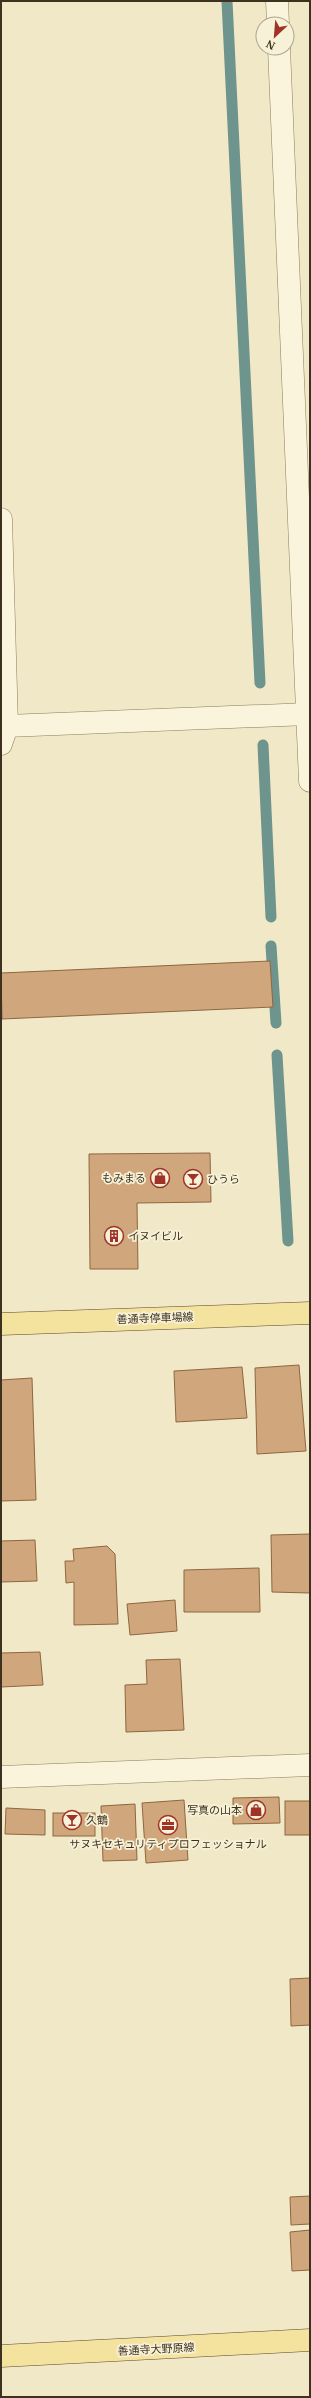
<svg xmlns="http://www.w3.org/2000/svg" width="311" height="2398" font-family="'PT Serif','Noto Sans JP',serif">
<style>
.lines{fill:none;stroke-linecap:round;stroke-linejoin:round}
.stream{stroke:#6e948e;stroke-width:11}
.building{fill:#d0a77c;stroke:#8e6640}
.minor-casing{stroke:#8e7b5b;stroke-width:23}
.major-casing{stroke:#5c482f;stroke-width:23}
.minor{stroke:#faf4dc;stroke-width:22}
.major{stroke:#f4e29f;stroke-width:22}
.labels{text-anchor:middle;stroke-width:3.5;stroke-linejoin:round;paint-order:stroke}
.poi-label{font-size:11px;fill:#3d3120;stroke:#f7f1d7;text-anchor:start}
.street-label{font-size:11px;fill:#3d3120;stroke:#f7f1d7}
</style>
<rect width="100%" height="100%" fill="#f1e8c7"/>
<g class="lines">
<g class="stream">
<path d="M227,1L260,683"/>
<path d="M263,745L271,917"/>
<path d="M271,946L276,1023"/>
<path d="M277,1055L288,1241"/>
</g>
</g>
<g class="building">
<path d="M270,961L273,1007L2,1019L1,973Z"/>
<path d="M210,1153L211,1202L137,1203L138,1269H90L89,1154Z"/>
<path d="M299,1365L306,1451L257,1454L255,1368Z"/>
<path d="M242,1367L247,1418L176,1422L174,1371Z"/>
<path d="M32,1378L36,1500L1,1501V1380Z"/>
<path d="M310,1534V1593L272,1592L271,1535Z"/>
<path d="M35,1540L37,1581L1,1582V1541Z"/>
<path d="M107,1546L115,1554L118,1624L74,1625V1582L66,1583L65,1561H74L73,1549Z"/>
<path d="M259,1568L260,1612H184V1570Z"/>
<path d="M175,1600L177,1631L130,1635L127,1604Z"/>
<path d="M40,1652L43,1685L1,1687V1653Z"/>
<path d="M180,1659L184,1730L126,1732L125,1685L147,1684L146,1660Z"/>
<path d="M279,1797L280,1823L233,1824V1798Z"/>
<path d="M184,1800L188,1860L146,1863L142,1803Z"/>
<rect x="285" y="1801" width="25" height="34"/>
<path d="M135,1804L137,1860L103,1861L101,1806Z"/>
<path d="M6,1808L45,1810V1835L5,1834Z"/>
<rect x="53" y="1813" width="42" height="23"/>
<path d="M310,1978V2025L291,2026L290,1979Z"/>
<path d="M310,2196V2224L291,2225L290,2197Z"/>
<path d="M310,2230V2270L292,2271L290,2232Z"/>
</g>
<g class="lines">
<g class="minor-casing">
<g id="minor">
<path d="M277,1L278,24"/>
<path d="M279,48L310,781"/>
<path d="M1,519L7,726L1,744"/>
<path d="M7,726L308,714"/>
<path d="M1,1777L310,1765"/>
</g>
</g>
<g class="major-casing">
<g id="major">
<path d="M1,1324L310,1313"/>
<path d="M1,2356L310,2340"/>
</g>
</g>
<use href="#minor" class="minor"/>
<use href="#major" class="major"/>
</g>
<defs>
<g id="shop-ring" transform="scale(1)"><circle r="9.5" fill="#f7f1d7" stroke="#a03328" stroke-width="1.5"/><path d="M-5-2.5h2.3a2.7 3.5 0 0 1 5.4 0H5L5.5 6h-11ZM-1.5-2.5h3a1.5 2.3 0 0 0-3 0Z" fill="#a03328"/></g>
<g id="bar-ring" transform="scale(1)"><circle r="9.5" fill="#f7f1d7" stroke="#a03328" stroke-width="1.5"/><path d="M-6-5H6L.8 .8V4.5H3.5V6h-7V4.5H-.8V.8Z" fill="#a03328"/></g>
<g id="building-ring" transform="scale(1)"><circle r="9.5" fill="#f7f1d7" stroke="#a03328" stroke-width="1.5"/><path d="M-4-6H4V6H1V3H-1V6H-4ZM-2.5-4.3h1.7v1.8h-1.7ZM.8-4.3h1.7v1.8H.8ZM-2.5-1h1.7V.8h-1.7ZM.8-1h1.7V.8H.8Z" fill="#a03328"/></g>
<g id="office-ring" transform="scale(1)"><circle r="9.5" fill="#f7f1d7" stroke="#a03328" stroke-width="1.5"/><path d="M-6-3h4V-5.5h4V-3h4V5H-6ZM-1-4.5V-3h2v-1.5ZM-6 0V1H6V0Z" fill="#a03328"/></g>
</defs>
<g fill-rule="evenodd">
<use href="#shop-ring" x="160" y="1178"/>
<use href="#bar-ring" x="193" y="1179"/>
<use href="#building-ring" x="114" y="1236"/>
<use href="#shop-ring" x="256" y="1810"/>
<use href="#bar-ring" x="72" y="1820"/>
<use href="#office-ring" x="168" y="1825"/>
</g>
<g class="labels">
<g class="poi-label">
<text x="146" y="1182" text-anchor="end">もみまる</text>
<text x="207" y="1183">ひうら</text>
<text x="128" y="1240">イヌイビル</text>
<text x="242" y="1814" text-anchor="end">写真の山本</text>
<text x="86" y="1824">久鶴</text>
<text x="168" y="1848" text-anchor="middle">サヌキセキュリティプロフェッショナル</text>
</g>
<g class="street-label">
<text transform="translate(155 1318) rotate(-2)" y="4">善通寺停車場線</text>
<text transform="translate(156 2349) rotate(-3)" y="4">善通寺大野原線</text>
</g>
</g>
<rect width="311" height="2398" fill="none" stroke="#3d3120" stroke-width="4"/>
<g transform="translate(275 36) rotate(206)"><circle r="19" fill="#f7f1d7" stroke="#ada48e"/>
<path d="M0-3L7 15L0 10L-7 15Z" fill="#a03328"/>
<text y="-6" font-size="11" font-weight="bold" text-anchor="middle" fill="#3d3120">N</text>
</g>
</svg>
